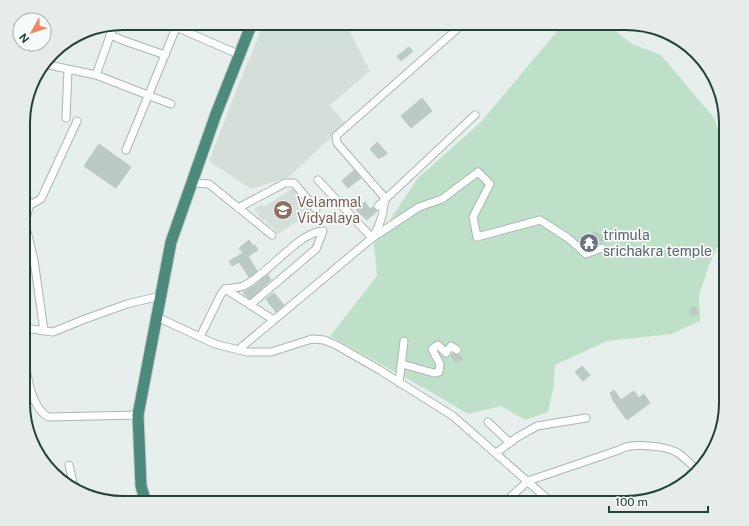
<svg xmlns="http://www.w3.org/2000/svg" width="749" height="526" font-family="'Public Sans',sans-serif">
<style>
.built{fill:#d4dfda}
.green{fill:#bfe0c8}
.building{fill:#bbcac4;stroke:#b8c9c2}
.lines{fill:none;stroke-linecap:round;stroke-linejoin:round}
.minor-casing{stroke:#a8b8b2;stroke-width:9}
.trunk-casing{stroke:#c2cac8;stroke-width:13}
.minor{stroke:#fff;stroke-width:7}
.trunk{stroke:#4c8a7c;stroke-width:11}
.labels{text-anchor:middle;stroke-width:3.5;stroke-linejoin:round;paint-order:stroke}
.education-label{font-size:14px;fill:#785e54;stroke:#f7fbf9;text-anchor:start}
.worship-label{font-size:14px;fill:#5b616d;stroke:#f7fbf9;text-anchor:start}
.rim{fill:none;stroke:#24423a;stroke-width:2}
</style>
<rect width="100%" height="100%" fill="#e6efeb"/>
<g class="built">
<path d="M264,23H356L349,30L370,71L330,105L345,124L289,177L251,189L209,161L239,83Z"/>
<path d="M293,188L298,196L301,194L312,212L278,234L272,226H270L265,220L262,221L254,209L262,204L264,207Z"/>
</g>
<path class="green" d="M606,23L632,44L661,55L714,118L726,151V230L711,260L699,295L700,321L671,334L607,341L555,365L554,385L548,412L525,420L501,406L468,414L431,392L330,336L377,276L374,244L418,178L481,122L558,30Z"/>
<g class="building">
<path d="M409,47L413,51L401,61L397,56Z"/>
<path d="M422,98L432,111L411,128L401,116Z"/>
<path d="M377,142L387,153L383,157L382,156L379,159L370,149Z"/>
<path d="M99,144L131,167L116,188L84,166Z"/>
<path d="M354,170L361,178L348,188L342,181Z"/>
<path d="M365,202L370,209L373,207L377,211L367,220L356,210Z"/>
<path d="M594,231L602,236L604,241L597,242L595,245L587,248L583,244V240L586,236L592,235Z"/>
<path d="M249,240L253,246L255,245L258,250L248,256L257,271L249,277L239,262L232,266L229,261L243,253L239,248Z"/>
<path d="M268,275L271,280L250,299L246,296L243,292L256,285Z"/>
<path d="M274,293L284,305L276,312L266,299Z"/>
<path d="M694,306L699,313L693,316L689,310Z"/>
<path d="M454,354L459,355L462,359L456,363L451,356Z"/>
<path d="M582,366L590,375L583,381L575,372Z"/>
<path d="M614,390L621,400L634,391L639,398L644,394L650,403L627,420L612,399H613L610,393Z"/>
</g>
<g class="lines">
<g class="minor-casing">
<g id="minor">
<path d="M176,27L240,55"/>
<path d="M110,35L125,41L165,55"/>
<path d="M44,64L96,75L171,104"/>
<path d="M96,75L114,25"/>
<path d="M66,118L68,70"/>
<path d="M126,150L178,23"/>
<path d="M318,180L372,238L419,207L442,199L478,172L490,184L473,217L477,237L540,220L568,238L586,254L602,248"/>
<path d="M192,183L209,184L272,235"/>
<path d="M24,195L30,203L25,223L34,260L44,331"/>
<path d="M30,205L41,199L77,121"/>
<path d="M378,206L475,115"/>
<path d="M238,208L285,183H294L316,209"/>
<path d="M225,289L274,320"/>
<path d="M157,317L215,344L247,352H271L312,339L324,340L336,345L378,369L453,416L552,503"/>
<path d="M24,328L53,332L85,319L127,304L160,296"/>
<path d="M200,337L221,294L225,289C231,288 238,288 243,286C268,275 298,232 323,231L316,249L250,305"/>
<path d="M238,350L372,238C381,225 383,213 385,198L337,143L336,136L464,23"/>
<path d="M24,355C27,374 30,406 48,417L138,415"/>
<path d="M402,364L434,373L439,372L440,364L432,349L438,345L446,353L451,346L457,350"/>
<path d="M399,383L404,341"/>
<path d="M488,422L510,443"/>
<path d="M496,453L516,438L537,426L586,418"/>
<path d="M69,465L74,487"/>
<path d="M504,503L528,481L619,450C631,442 667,446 678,453C685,458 691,465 698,470"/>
</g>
</g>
<g class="trunk-casing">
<path id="trunk" d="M146,503L141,486L138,415L171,242L216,114L252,23"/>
</g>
<use href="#minor" class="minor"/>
<use href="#trunk" class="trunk"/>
</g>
<defs>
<g id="school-disc" transform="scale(1)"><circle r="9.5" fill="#8d6e63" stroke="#f7fbf9"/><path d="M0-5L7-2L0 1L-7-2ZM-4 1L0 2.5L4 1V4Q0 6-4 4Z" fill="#fff"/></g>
<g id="temple-disc" transform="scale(1)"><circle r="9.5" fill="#6b7280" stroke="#f7fbf9"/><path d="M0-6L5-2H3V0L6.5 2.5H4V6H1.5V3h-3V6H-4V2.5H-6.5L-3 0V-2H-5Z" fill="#fff"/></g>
</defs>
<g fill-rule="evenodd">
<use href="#school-disc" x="283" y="210"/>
<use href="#temple-disc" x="589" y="243"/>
</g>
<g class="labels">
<g class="education-label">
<text x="297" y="207">Velammal<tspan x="297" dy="16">Vidyalaya</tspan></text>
</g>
<g class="worship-label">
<text x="603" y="240">trimula<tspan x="603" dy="16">srichakra temple</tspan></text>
</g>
</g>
<path d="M0 0H749V526H0ZM123 30H626A93 93 0 0 1 719 123V403A93 93 0 0 1 626 496H123A93 93 0 0 1 30 403V123A93 93 0 0 1 123 30Z" fill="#e6ecea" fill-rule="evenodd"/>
<path class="rim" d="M123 30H626A93 93 0 0 1 719 123V403A93 93 0 0 1 626 496H123A93 93 0 0 1 30 403V123A93 93 0 0 1 123 30Z"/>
<g transform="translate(32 32) rotate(231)"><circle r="19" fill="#f7fbf9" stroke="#a3b1ad"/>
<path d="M0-3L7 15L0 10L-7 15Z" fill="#f4845f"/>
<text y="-6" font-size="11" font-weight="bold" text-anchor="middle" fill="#24423a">N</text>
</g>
<path d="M609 506v6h99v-6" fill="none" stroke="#24423a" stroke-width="2"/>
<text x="615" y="506" font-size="12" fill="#24423a" stroke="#f7fbf9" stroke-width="3" paint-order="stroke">100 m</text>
</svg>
